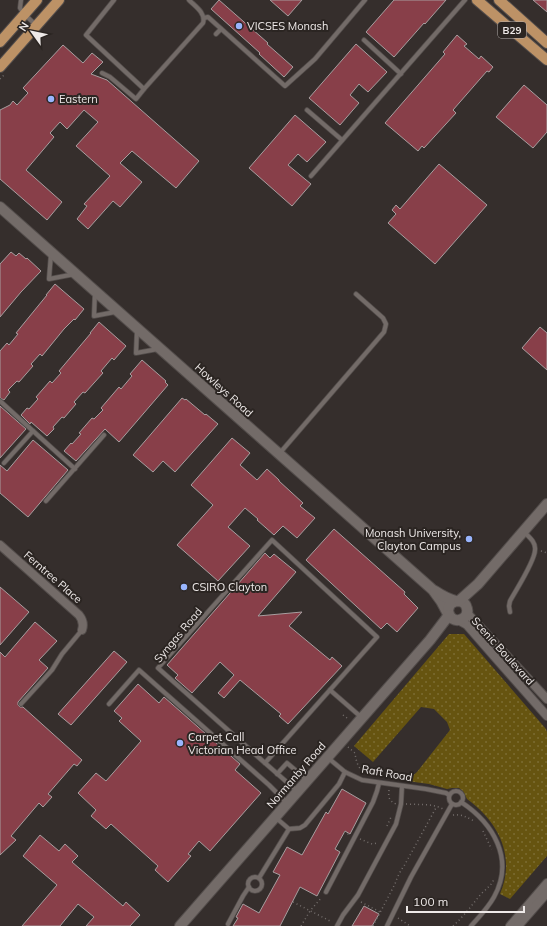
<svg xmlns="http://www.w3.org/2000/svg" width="547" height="926" font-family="Mulish,sans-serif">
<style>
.grass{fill:url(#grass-dots)}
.building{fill:#883f49;stroke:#a79e9f}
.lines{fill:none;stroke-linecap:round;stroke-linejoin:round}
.lane-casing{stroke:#534d4b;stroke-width:5.5}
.street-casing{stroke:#534d4b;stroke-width:10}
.secondary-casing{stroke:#534d4b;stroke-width:12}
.primary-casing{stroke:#534d4b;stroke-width:12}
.path{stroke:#746e6c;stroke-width:1.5;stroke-dasharray:1 3;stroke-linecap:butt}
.lane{stroke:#736b68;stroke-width:4}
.street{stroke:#736b68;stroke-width:8}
.secondary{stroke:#736b68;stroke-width:10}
.primary{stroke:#bd9266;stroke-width:10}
.poi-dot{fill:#99b5fd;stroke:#2b2522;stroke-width:1.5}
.labels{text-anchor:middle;stroke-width:4;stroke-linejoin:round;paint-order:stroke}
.shield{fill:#2b2522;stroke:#b4aead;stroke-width:1}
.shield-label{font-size:10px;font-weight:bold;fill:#eee9e8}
.poi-label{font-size:11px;fill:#eee9e8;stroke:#2b2522;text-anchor:start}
.street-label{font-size:11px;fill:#eee9e8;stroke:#2b2522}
</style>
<defs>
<pattern id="grass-dots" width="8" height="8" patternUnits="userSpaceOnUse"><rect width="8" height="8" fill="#665410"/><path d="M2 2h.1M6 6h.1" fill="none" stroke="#7c6d33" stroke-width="1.8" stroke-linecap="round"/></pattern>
</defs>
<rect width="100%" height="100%" fill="#352e2c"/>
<path class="grass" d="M449,634H464L546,729L547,732V856L510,899L500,894C516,857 499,822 467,799L463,791L459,788H452L447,789L429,784L407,781L417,772L450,730L447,722L434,709L421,707L373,762L354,746Z"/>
<g class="building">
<path d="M219,0L268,43L267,44L293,67L284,77L259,54L260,53L211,9Z"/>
<path d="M270,0H302L288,16Z"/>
<path d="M394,0H446L425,24L424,23L394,57L366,32Z"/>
<path d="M533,0H547V12Z"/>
<path d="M457,35L467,44L464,46L479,59L481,56L493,67L489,72L487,71L453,110L456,113L424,148L422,146L418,151L385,123L445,54L443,52Z"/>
<path d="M356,44L387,72L368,92L359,84L350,95L359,103L340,125L309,98Z"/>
<path d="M63,45L83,63L92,53L103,62L91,74L107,80L199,161L176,188L132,151L120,163L142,182L120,207L113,201L88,229L77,219L87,206L84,204L110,176L76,146L98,122L84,110L67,129L60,122L50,133L54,137L26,170L62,202L47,220L0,179V110L10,105L13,101L17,105L28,93L23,88Z"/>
<path d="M524,85L547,105V132L533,148L496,117Z"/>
<path d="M295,115L326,142L307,162L298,154L288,165L311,184L292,206L249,168Z"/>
<path d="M439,164L487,205L435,264L388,223L396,214L392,210L396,205L400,209Z"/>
<path d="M11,252L16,256L19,253L26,259L27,258L41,271L21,292L0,317V264Z"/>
<path d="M55,284L84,309L75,320L74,319L64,329L42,356L40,354L31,364L33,366L19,382L17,381L8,390L10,392L4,400L0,398V351L7,343L9,345L18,334L16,333L47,295H46Z"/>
<path d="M99,322L126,346L114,360L112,358L101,371L103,373L85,393L83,392L74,402L76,404L64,418L62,417L53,427L54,429L47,436L31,422L30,424L21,415L27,408L29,409L38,399L36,397L50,381L52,383L61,373L59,371L91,333H90Z"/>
<path d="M540,327L547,333V370L522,348Z"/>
<path d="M142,360L166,381L165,382L168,385L119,442L105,429L76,461L64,451L71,443L72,444L81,434L79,433L92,418L94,419L103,410L101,408L119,387L121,389L132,376L130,374Z"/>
<path d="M182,398L185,400L186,399L205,415L206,414L218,424L175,472L163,461L153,472L133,455Z"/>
<path d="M0,406L26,429L0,458Z"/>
<path d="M232,438L250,453L240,465L257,480L267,469L279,480V481L303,503L300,506L315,518L297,538L283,526L274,535L257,520L258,519L245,508L228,527L250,546L218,581L177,545L213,505L191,485Z"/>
<path d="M33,440L68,470L28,517L0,493V465L7,471Z"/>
<path d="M334,529L405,592L404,594L418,608L397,632L387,623L381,629L306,560Z"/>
<path d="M265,553L270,558L274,554L296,572L258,616L302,612L289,626L330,660L332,657L342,666L288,724L279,716L281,714L240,680L224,698L218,693L234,675L220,662L192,693L175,678L178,675L167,665Z"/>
<path d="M0,587L29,612L0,645Z"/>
<path d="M35,622L57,641L39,660L48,668L18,702V705L20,707H23L82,760L77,766L74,764L48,794L52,797L43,807L39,803L11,836L16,840L0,855V652L5,657Z"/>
<path d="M114,651L127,662L71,725L58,714Z"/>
<path d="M138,684L159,703L164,697L240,764L235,770L261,793L210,851L199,841L188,854L191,856L168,882L155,870L158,866L111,824L106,829L91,816L96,810L78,793L96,773L106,781L141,741L119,721L122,718L114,711Z"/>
<path d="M342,789L366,803L350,834L345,831L335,849L340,852L317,896L300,887L280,926H233L238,918L236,917L243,904L259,913L280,875L273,872L287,847L302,855L326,812L328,814Z"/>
<path d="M40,835L59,851L65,844L78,856L72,862L123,906L126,902L140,915L130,926H86L94,917L78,904L60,926H22L57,885L23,856Z"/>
<path d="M364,906L379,914L372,926H352Z"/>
</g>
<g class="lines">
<g class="lane-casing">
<g id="lane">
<path d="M21,0L20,8L24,14L36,25"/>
<path d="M114,0L86,35L144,89L203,23C206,13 195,6 189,0"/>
<path d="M204,18L208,17L285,86L315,59L365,0"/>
<path d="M216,34L221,29"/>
<path d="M364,40L401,74"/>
<path d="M102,73L110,77L136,99L144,89"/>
<path d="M307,110L342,140"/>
<path d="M311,176L465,0"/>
<path d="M51,254L49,279L75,274"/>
<path d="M95,292L94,316L115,312"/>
<path d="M137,330L136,353L158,349"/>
<path d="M0,401L75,469"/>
<path d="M279,454L384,332L386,324L383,318L356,294"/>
<path d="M4,463L33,431"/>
<path d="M46,501L104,435"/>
<path d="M272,540L377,637L265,763L158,668Z"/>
<path d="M510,612L509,606L510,601C516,590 535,561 535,550C536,542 529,537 524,532"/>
<path d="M330,690L361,717"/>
<path d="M21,704L52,670L62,654L82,630"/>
<path d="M109,704L139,670L269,785L287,803"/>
<path d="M327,757L345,772L362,780L426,789L446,793L449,795"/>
<path d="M265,763L297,791"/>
<path d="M277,774L287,763L307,780"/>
<circle cx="456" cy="798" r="7"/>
<path d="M461,802C493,823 515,859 494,897C488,908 479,917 471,926"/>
<path d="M275,817L289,829"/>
<circle cx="255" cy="884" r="7"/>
<path d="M259,878L289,829L300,828L305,825L339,784L345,772"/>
<path d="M326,892L373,802L377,791L379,783"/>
<path d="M228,924L243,896L249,887"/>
<path d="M337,926L343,915L358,895L396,824L401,804L402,786"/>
<path d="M387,926L411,877L452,804"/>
</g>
</g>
<g class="street-casing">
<g id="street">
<path d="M0,545L79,615C83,620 84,624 82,630"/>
<path d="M467,613L547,699"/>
<path d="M458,620L467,625L494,656L547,716"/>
<path d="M510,926L547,883"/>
<path d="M518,926L547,893"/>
</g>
</g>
<g class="secondary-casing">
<g id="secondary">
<path d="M0,207L433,590L441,601L448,614"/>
<path d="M435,591C441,595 448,599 456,601C459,602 458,600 462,602C464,603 466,604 466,606C473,619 450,628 448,610L450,604L456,601"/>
<path d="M459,601L478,584L547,504"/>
<path d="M180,926L430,640L449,615"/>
</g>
</g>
<g class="primary-casing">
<g id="primary">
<path d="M477,0L547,60"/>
<path d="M499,0L547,43"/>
<path d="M0,42L37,0"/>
<path d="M0,67L59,0"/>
</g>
</g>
<g class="path">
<path d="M0,79L4,75"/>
<path d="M541,551L547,553"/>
<path d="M343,715L347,718"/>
<path d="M348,747L355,753C359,785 376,765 390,775V778"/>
<path d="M389,790C388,797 389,801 396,804"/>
<path d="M406,804C419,805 432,803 443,809"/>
<path d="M453,815C461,814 467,817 474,821"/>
<path d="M387,826L391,817"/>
<path d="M483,831L490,846L492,849"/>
<path d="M344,832L350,835"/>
<path d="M360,839L372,844L378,843"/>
<path d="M293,902L332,922"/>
<path d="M361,902L380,912"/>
<path d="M398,918L410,926"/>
<path d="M301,926L310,911L322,897"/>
<path d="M373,926L395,884C397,878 400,871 404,866L437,806"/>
<path d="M453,926C464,916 472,905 481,894C486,889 491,886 494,879"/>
</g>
<use href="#lane" class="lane"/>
<use href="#street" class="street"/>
<use href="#secondary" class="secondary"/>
<use href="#primary" class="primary"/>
</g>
<g class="poi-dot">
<circle cx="239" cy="26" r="4"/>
<circle cx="51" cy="99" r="4"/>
<circle cx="469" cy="539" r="4"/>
<circle cx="184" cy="587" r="4"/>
<circle cx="180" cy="743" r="4"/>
</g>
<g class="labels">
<rect class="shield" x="498" y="22" width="28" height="16" rx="3"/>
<g class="shield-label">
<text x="512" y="34">B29</text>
</g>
<g class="poi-label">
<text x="247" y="30">VICSES Monash</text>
<text x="59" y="103">Eastern</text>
<text x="461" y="537" text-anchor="end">Monash University,<tspan x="461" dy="13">Clayton Campus</tspan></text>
<text x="192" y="591">CSIRO Clayton</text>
<text x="188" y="741">Carpet Call<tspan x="188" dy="13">Victorian Head Office</tspan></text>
</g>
<g class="street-label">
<text transform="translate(224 390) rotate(42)" y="4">Howleys Road</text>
<text transform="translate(53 577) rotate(41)" y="4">Ferntree Place</text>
<text transform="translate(178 635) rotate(-50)" y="4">Syngas Road</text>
<text transform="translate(503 651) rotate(48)" y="4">Scenic Boulevard</text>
<text transform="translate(387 773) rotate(10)" y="4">Raft Road</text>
<text transform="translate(296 775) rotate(-49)" y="4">Normanby Road</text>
</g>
</g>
<g transform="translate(32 32) rotate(303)" stroke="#2b2522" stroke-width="3" paint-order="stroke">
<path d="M0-3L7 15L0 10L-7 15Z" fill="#eee9e8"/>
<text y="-6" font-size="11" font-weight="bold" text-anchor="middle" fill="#eee9e8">N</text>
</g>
<path d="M407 906v6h117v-6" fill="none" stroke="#eee9e8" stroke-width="2"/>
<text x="413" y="906" font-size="12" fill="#eee9e8" stroke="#2b2522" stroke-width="3" paint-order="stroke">100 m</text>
</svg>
